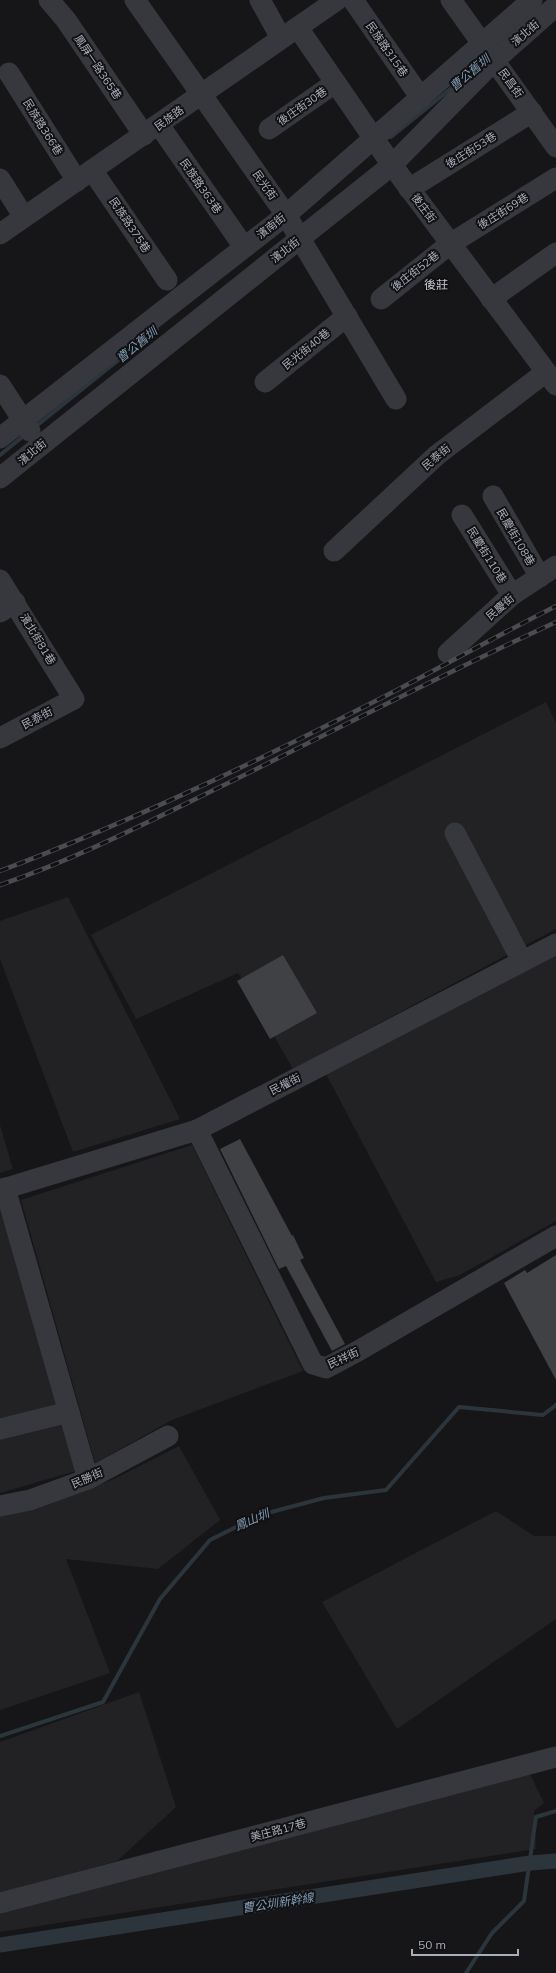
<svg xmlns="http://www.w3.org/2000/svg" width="556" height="1973" font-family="Mulish,'Noto Sans TC',sans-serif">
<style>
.built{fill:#222225}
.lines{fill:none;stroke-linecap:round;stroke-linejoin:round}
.stream{stroke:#2c353c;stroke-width:4}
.canal{stroke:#2c353c;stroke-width:15}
.building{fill:#404145}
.minor{stroke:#37383d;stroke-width:21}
.rail-casing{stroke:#4a4c52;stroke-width:4.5}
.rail{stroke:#111113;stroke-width:3;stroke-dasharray:9;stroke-linecap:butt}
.labels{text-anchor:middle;stroke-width:4;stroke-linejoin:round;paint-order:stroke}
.street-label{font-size:11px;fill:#a8adb8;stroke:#111113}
.water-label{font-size:12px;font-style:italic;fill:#7f9bb3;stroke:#111113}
.neighbourhood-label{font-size:12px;fill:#c9ccd4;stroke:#111113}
</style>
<rect width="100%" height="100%" fill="#161618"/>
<g class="built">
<path d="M546,702L556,723V929L293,1069L238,973L136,1019L91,935Z"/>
<path d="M68,897L180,1119L73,1152L0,959V921Z"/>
<path d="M556,955V1221L460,1275L436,1282L326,1074Z"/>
<path d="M0,1125L13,1169L0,1173Z"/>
<path d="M192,1145L303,1371L172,1420L95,1463L21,1200Z"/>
<path d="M0,1202L76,1471L0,1493Z"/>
<path d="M179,1446L220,1520L158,1569L66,1559L110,1673L0,1710V1512L110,1481Z"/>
<path d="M496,1511L534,1536H556V1619L397,1729L322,1602Z"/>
<path d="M139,1692L176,1807L117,1861L0,1893V1742Z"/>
<path d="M530,1774L544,1803L534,1811L536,1849L0,1932V1914Z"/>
</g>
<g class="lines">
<g class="stream">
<path d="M391,137L459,82"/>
<path d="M35,427L157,329"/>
<path d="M0,455L26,434"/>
<path d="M0,1736L103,1702L160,1599L210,1540L260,1515L324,1498L386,1490L459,1407L543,1415L556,1405"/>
<path d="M466,1973L492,1933L524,1901L536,1817L556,1811"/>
</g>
<path class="canal" d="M0,1945L530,1863L556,1861"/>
</g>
<g class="building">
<path d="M283,955L317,1013L270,1039L237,981Z"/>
<path d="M240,1139L292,1236L293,1235L304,1258L300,1260L345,1344L332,1351L286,1266L279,1269L220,1149Z"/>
<path d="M556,1255V1380L504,1283L525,1270L527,1273Z"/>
</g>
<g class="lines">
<g class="minor">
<path d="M49,0L66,20L144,135"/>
<path d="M135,0L286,215L396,399"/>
<path d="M260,0L281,38"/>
<path d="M353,0L421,98"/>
<path d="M451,0L556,147"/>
<path d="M298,28L392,165L556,385"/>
<path d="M9,73L77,181"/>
<path d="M159,125L244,247"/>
<path d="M269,129L335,83"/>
<path d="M92,170L167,280"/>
<path d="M0,179L24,217"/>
<path d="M409,189L532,112"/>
<path d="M0,234L337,0"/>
<path d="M381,299L450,244L556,178"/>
<path d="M491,299L556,253"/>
<path d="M265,382L347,316"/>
<path d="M0,385L30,431"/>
<path d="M0,438L286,215L532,0"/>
<path d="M0,478L392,165L495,60L556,6"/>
<path d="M493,496L540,577"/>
<path d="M462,515L512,595"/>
<path d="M334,551L437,455L546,372"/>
<path d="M0,580L74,699L0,738"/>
<path d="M0,612L15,602"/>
<path d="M448,653L512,595L556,566"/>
<path d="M455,833L522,961"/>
<path d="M197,1130L313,1364L326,1368L358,1351L556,1236"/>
<path d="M5,1188L88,1479"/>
<path d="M0,1190L197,1130L556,944"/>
<path d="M0,1429L69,1412"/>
<path d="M0,1506L30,1500L88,1479L168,1436"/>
<path d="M0,1903L556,1757"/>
</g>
<g class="rail-casing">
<g id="rail">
<path d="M0,871C136,820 268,756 397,690C450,662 503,633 556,606"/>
<path d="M0,885C76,859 148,822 220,787C332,732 443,674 556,622"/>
</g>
</g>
<use href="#rail" class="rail"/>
</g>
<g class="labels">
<g class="street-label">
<text transform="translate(525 33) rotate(-41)" y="4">濱北街</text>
<text transform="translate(387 49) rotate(55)" y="4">民族路315巷</text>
<text transform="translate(98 67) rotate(56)" y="4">鳳屏一路365巷</text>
<text transform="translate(511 83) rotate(54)" y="4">民昌街</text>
<text transform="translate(302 106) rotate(-35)" y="4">後庄街30巷</text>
<text transform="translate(169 118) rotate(-36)" y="4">民族路</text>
<text transform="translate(43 127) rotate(58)" y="4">民族路366巷</text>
<text transform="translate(471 150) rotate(-32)" y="4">後庄街53巷</text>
<text transform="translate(265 185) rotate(55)" y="4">民光街</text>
<text transform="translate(201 186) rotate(55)" y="4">民族路363巷</text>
<text transform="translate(424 208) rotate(53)" y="4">後庄街</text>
<text transform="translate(503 211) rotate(-32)" y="4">後庄街69巷</text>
<text transform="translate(130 225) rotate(56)" y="4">民族路375巷</text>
<text transform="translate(271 226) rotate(-38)" y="4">濱南街</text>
<text transform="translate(285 250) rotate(-38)" y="4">濱北街</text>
<text transform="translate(415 271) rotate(-38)" y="4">後庄街52巷</text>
<text transform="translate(306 349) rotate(-39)" y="4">民光街40巷</text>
<text transform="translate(32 452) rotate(-40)" y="4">濱北街</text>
<text transform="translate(436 457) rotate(-40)" y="4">民泰街</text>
<text transform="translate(516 537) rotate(60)" y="4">民慶街108巷</text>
<text transform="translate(487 555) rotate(58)" y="4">民慶街110巷</text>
<text transform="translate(500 607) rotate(-41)" y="4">民慶街</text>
<text transform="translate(38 639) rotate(59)" y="4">濱北街81巷</text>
<text transform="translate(37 718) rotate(-28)" y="4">民泰街</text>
<text transform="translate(285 1084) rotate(-27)" y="4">民權街</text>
<text transform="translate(343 1358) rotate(-25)" y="4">民祥街</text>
<text transform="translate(87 1478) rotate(-24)" y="4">民勝街</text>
<text transform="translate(278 1830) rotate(-15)" y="4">美庄路17巷</text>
</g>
<g class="water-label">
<text transform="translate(470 73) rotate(-40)" y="4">曹公舊圳</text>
<text transform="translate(137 345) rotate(-39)" y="4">曹公舊圳</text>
<text transform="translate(252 1520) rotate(-23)" y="4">鳳山圳</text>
<text transform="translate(278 1903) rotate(-9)" y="4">曹公圳新幹線</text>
</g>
<g class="neighbourhood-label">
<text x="436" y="289">後莊</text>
</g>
</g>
<path d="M412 1949v6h106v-6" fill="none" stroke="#a8adb8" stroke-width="2"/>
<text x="418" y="1949" font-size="12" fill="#a8adb8" stroke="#111113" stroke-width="3" paint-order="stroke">50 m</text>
</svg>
